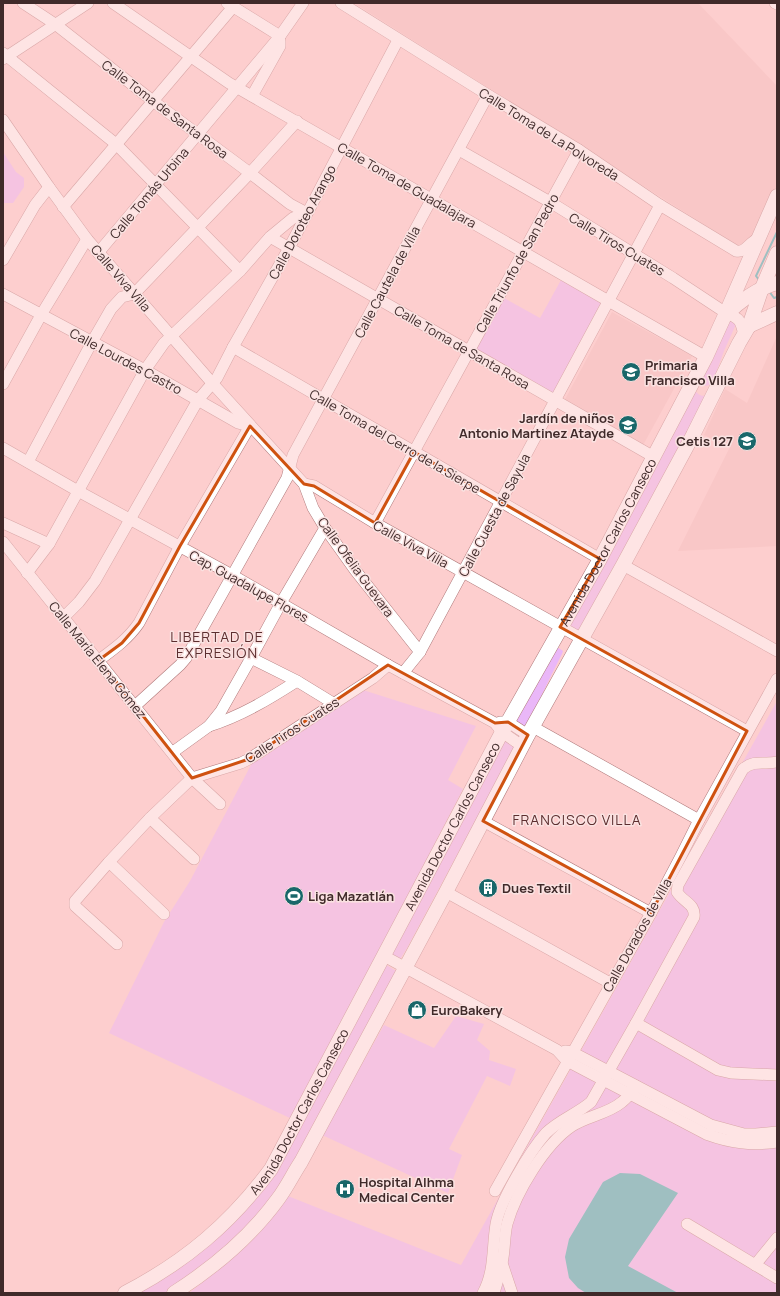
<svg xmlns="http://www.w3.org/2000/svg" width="780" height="1296" font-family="Manrope,sans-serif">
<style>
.built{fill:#f4bfbe}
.green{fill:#eab7f8}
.water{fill:#2dadb2}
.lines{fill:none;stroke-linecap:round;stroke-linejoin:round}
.stream{stroke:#2dadb2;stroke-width:2}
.minor-casing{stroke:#af797a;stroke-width:12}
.major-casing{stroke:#af797a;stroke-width:15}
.minor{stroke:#fff;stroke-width:11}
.major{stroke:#fff;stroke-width:14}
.marked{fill:none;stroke:#cf5210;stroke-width:3;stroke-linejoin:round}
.labels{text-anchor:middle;stroke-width:3;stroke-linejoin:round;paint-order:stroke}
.street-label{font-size:13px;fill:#402a2a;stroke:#fae2e1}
.poi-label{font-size:13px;font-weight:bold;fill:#402a2a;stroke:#fae2e1;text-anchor:start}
.neighbourhood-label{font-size:14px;letter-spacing:1px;fill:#5c2e2f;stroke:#fae2e1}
</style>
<rect width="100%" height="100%" fill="#fdcece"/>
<g class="built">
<path d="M354,3H698L777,86V185L753,236L738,246Z"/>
<path d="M612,312L692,356L642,447L563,403Z"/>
<path d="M777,336V546L678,551L730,447L704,435L725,389L747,403Z"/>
</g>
<g class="green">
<path d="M3,152L16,172L24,178V187L13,203H3Z"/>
<path d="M561,280L603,304L554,394L476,349L504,298L540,318Z"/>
<path d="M732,319L737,322L724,351L712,384L706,386L704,385L701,380L730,321Z"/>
<path d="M694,389C698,395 701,397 708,395L581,628L577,630L573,629L570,625Z"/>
<path d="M557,647L563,651L562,654C549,679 537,706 524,731L511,722Z"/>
<path d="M363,690L476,726L448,780L463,789L292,1119L109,1033L164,922L190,881L252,763L261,759L312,723Z"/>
<path d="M777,701V1293H189L226,1264L261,1229L288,1196L461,1265Z"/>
<path d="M504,736L515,747L407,948L399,961L393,958L392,953Z"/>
<path d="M383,963L396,971L317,1126L264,1209L228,1246L190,1277L166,1293H138L240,1213Z"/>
<path d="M456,1016L484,1024L477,1040L490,1051L489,1060L516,1069L510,1086L487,1076L449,1149L462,1155L448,1193L322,1135L384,1025L434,1048Z"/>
</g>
<path class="water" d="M620,1173L640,1174L678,1193L628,1266L678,1293H586L578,1288L569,1278L565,1257L569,1239L603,1182Z"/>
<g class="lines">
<g class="stream">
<path d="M759,280L756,276L777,232"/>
<path d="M769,291L774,298L777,297"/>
</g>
<g class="minor-casing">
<g id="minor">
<path d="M23,3L55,24L153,101L250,173L290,204L307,213"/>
<path d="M113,3L229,83L706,357"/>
<path d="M227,3L280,36"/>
<path d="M341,3L488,95L579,150L660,205L736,251C746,253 749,242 758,239"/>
<path d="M775,3L777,4"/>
<path d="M3,53L116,144L240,271"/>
<path d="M3,59L88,3"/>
<path d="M252,96L280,46V41"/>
<path d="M3,120L49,187L87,239L213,384L304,484L313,508L325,528L355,570L420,652"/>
<path d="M459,150L550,202L673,278L726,313C740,318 741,321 744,335"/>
<path d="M63,207L233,7"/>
<path d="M270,237L654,457"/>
<path d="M98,253L280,36L303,3"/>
<path d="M3,260L35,205L49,187"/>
<path d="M3,294L145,370L238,423L249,426"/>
<path d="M233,347L600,559"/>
<path d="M3,384L41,315L87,239"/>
<path d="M3,448L78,491L232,575L388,665L495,723L502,732L522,746"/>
<path d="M28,462L92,342L111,309L122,297L134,294L250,173L297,121"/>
<path d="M304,484L314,486L375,523L747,731"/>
<path d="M3,523L49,544"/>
<path d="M375,523L579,150"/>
<path d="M3,542L192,778L220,804"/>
<path d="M623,565L777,651"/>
<path d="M27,573L49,544L145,370L164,343L240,271L270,237L293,218L307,213"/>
<path d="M64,617L79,602L95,581L198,400L217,378L233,347L289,248L398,40"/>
<path d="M251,658L297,681L333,703"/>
<path d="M99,660C114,649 128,639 139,623L180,546L250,426"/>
<path d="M403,673L420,652L660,205"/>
<path d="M135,706L180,665L186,658L287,478L293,455L488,95"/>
<path d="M500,722H508L528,735"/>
<path d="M209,726C241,716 269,699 297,681"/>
<path d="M533,727L699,820"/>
<path d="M173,752L209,726L221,711L251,658L281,603L325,528"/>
<path d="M150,818L194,859"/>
<path d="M483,821L651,913"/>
<path d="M109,862L164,914"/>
<path d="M446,892L610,983"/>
<path d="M117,944L75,906V901L109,862L150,818L192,778L241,763L249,759L373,678L388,665"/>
<path d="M384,956L557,1050L567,1061L706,1134C731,1143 751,1146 777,1142"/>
<path d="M636,1023L718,1070L731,1073L777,1075"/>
<path d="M565,1051L572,1052L711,1125L744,1134H756L777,1132"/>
<path d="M495,1191L651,913L681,856L699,820L777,679"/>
<path d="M687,1224L777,1278"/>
<path d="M502,1263L512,1293"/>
<path d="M755,1265L777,1238"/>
<path d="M483,1293C495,1271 492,1248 496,1224C500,1201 530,1151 546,1133C559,1120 577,1114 591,1102L636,1023L694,917C696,904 683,902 677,892L678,885L743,769C755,759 764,765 777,762"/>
<path d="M494,1293C497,1283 500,1273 502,1263C505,1250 504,1237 507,1224C516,1192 545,1144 572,1126C587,1116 608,1114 622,1102C627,1098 632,1092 636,1086"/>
</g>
</g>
<g class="major-casing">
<g id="major">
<path d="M730,311C744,298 758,288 777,283"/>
<path d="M749,326L777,313"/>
<path id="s1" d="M125,1293C186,1261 230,1224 271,1169L502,732L600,559L706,357L726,313L777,196"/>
<path d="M174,1293C213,1268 251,1236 278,1199C287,1187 293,1174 301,1162L446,892L528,735L623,565L693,435L739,343L749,326L762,288L777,253"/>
</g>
</g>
<use href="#minor" class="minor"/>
<use href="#major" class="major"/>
</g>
<path d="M0 0H780V1296H0ZM250,426L304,484L314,486L375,523L414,452L600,559L560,627L747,731L651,913L483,821L528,735L508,722L495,723L388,665L249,759L192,778L99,660L122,643L139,623L180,546Z" fill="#fdcece" fill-opacity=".55" fill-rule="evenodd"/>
<path class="marked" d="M250,426L304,484L314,486L375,523L414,452L600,559L560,627L747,731L651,913L483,821L528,735L508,722L495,723L388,665L249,759L192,778L99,660L122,643L139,623L180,546Z"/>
<defs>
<g id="school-disc" transform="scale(1)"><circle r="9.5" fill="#19676a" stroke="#fae2e1"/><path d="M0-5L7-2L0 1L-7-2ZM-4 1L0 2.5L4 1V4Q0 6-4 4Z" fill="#fff"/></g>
<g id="university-disc" transform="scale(1)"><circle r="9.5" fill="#19676a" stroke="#fae2e1"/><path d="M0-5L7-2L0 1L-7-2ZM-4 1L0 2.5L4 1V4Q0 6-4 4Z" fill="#fff"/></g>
<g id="building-disc" transform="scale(1)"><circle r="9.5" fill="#19676a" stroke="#fae2e1"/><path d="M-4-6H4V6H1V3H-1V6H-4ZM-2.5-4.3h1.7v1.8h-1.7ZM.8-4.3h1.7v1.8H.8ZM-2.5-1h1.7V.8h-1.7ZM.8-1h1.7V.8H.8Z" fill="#fff"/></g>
<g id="stadium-disc" transform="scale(1)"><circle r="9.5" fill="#19676a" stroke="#fae2e1"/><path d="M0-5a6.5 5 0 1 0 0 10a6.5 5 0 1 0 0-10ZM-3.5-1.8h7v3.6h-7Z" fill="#fff"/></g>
<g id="shop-disc" transform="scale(1)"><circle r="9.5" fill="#19676a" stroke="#fae2e1"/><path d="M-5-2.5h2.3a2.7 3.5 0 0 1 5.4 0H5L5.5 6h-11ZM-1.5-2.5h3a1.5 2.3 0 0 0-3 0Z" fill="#fff"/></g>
<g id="hospital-disc" transform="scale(1)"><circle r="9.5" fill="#19676a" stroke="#fae2e1"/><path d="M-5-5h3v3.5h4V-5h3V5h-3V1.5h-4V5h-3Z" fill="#fff"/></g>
</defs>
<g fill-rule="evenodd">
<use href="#school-disc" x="631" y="372"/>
<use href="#school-disc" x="628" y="425"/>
<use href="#university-disc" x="747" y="441"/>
<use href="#building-disc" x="488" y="888"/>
<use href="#stadium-disc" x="294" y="896"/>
<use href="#shop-disc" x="417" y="1010"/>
<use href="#hospital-disc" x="345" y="1189"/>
</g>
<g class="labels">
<g class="street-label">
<text transform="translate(165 109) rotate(37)" y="5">Calle Toma de Santa Rosa</text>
<text transform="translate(549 134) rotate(32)" y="5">Calle Toma de La Polvoreda</text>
<text transform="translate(407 185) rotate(30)" y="5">Calle Toma de Guadalajara</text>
<text transform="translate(149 193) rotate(-50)" y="5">Calle Tomás Urbina</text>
<text transform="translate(302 222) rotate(-62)" y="5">Calle Doroteo Arango</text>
<text transform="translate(617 244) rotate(31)" y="5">Calle Tiros Cuates</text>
<text transform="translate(517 263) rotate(-61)" y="5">Calle Triunfo de San Pedro</text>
<text transform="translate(121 278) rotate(49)" y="5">Calle Viva Villa</text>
<text transform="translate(387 282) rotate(-62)" y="5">Calle Cautela de Villa</text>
<text transform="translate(462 347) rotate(30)" y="5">Calle Toma de Santa Rosa</text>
<text transform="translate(126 361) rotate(28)" y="5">Calle Lourdes Castro</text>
<text transform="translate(395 441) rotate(30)" y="5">Calle Toma del Cerro de la Sierpe</text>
<text transform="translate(494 515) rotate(-62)" y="5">Calle Cuesta de Sayula</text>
<text dy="5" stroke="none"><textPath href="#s1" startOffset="905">Avenida Doctor Carlos Canseco</textPath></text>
<text transform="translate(411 544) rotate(29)" y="5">Calle Viva Villa</text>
<text transform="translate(356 567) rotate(54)" y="5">Calle Ofelia Guevara</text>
<text transform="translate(249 586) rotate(29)" y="5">Cap. Guadalupe Flores</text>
<text transform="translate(98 660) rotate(51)" y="5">Calle María Elena Gómez</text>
<text transform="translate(292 730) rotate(-33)" y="5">Calle Tiros Cuates</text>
<text dy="5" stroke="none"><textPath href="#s1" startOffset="581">Avenida Doctor Carlos Canseco</textPath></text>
<text transform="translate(637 935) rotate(-61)" y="5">Calle Dorados de Villa</text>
<text dy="5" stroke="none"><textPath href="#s1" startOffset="257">Avenida Doctor Carlos Canseco</textPath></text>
</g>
<g class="poi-label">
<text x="645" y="370">Primaria<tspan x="645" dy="15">Francisco Villa</tspan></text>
<text x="614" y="423" text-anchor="end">Jardín de niños<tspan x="614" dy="15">Antonio Martinez Atayde</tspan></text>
<text x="733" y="446" text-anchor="end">Cetis 127</text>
<text x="502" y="893">Dues Textil</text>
<text x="308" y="901">Liga Mazatlán</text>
<text x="431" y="1015">EuroBakery</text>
<text x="359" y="1187">Hospital Alhma<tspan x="359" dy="15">Medical Center</tspan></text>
</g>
<g class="neighbourhood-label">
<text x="217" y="642">LIBERTAD DE<tspan x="217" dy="16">EXPRESIÓN</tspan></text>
<text x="577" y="825">FRANCISCO VILLA</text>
</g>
</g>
<rect width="780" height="1296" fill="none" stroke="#402a2a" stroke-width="8"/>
</svg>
